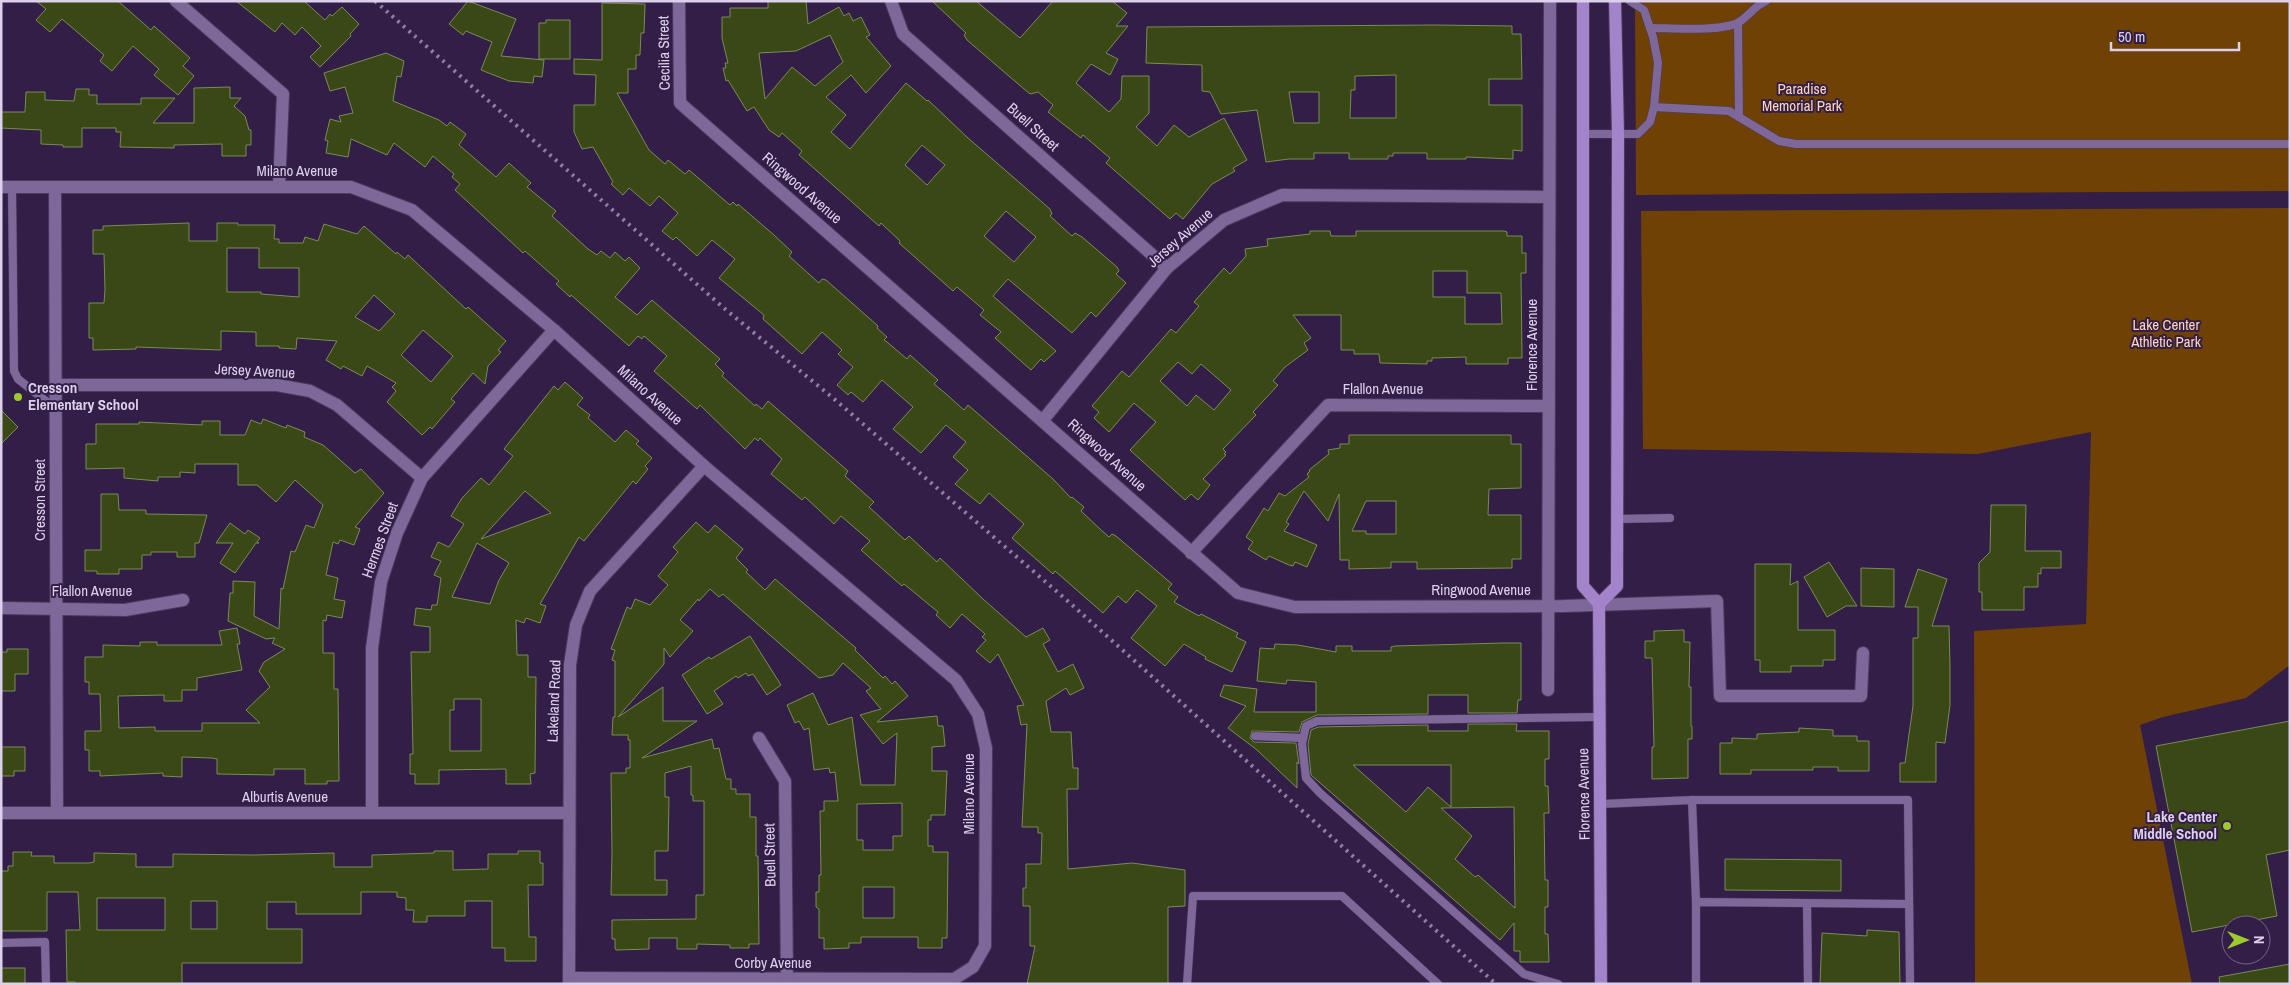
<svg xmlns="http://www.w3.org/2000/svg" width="2291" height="985" font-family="'Archivo Narrow',sans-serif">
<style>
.green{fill:#704104}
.building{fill:#394814;stroke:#798c57;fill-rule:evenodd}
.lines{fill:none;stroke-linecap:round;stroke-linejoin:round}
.service-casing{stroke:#4d3a5e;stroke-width:9}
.minor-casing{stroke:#4d3a5e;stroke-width:14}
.primary-casing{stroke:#4d3a5e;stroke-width:14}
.service{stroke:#7e6899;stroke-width:8}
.minor{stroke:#7e6899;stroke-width:12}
.primary{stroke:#a383ca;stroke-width:12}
.rail{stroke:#8f7fa1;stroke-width:4;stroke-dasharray:2.5 5;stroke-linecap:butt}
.poi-dot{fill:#9fca2e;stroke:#331e48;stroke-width:2}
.labels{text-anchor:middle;stroke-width:4;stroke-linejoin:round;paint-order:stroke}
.street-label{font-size:15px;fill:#dcd0eb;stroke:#331e48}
.park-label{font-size:15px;fill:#fed8b4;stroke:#331e48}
.poi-label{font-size:15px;font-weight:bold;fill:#dcd0eb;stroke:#331e48;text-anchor:start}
</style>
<rect width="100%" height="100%" fill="#331e48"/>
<g class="green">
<path d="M1635,1H2290V191L1636,195Z"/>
<path d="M2290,208V665L2246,698L2163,717L2140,725L2192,984H1975L1974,631L2086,624L2091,432L1978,454L1643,449L1641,211Z"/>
</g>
<g class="building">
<path d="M36,1H118L151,30L154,26L190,58L183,66L194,76L178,95L154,75L159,69L133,46L112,71L100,61L104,55L62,19L50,32L36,20L46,9Z"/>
<path d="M236,1H304L325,20L330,14L332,16L342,7L359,24L350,34L351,36L320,67L310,57L321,46L302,27L295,35L282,23L275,32Z"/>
<path d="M468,1L516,19L501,56L544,60L542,77L534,76L533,83L509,81L481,70L492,42L466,31L463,35L449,24Z"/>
<path d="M768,1H806L808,24L839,7L844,16L849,13L853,21L861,17L870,35L866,37L891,66L866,93L851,75L826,97L846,115L831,132L850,149L906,83L927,101L928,100L968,138L1050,209L1052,214L1050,216L1072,236L1075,233L1082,237L1117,267L1119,271L1116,274L1126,283L1096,317L1091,312L1072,333L1008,279L993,296L1056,351L1044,362L1041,359L1031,370L995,338L1001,332L980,315L984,310L957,287L953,291L899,243L900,241L881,223L879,226L799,155L802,151L782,133L779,137L769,130L754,107L747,111L728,80L726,81L723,68H726L725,63H728L722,38V17H730V8H768ZM830,35L843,62L815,86L792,67L765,99L759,53L796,51ZM922,145L945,165L927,185L905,165ZM1006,211L1036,237L1014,262L984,236Z"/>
<path d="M932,1H976L1020,38L1053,1H1112L1127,13L1116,26H1128L1106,53L1118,59L1110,75L1091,64L1076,83L1109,112L1121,99L1122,76H1149V113L1136,127L1157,146L1174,125L1189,137L1224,118L1247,160L1233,168L1235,171L1212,184L1183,219L1176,213L1170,219L1106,163L1110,158L1083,135L1081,138L1048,112L1053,105L1038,92L1030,94L1010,77L967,40L964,35L966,33Z"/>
<path d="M602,3L645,4L644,33H641L640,55H636V69H628V93H617L649,150L665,164L668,160L685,174L689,170L730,205L733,202L737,206L738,204L774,235L792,252L789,256L819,283L822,279L826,280L878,326L877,328L887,337L884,340L887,342L907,359L910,355L938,380L934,384L945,393L964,410L968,405L1053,479L1071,498L1072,497L1084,507L1081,511L1100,529L1109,537L1112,534L1116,536L1172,584L1168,589L1178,597L1174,602L1199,616L1201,614L1238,633L1236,637L1246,642L1232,672L1205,659L1206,657L1184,644L1165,666L1131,638L1157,606L1137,590L1126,603L1118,596L1103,613L1055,571L1053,574L1012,538L1024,524L989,493L980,504L955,484L968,470L953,457L966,442L946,425L921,453L893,429L913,407L882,380L863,402L851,392L848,395L837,385L853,367L838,354L842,350L822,332L802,354L763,319L764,315L719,278L735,259L712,240L697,256L676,237L673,240L662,231L678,213L659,196L650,206L629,188L623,195L611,184L613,182L593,147L582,149L574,132V105H595L596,75L574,74V59L602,60Z"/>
<path d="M546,20H570V59H539V23H546Z"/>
<path d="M1435,25L1512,26V34H1521L1522,79H1489V105H1522V151L1513,150V159L1466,157V159H1427V153H1393V156H1388V159H1349V153H1314V159H1289L1266,162L1257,110L1221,114L1210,92L1202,91V65L1146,63L1147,27ZM1396,75V118H1350L1351,90H1355V76ZM1289,92H1319V123H1294Z"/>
<path d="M386,53L404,61L401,77L397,76L393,101L439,120L447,126L450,122L466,134L459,145L496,177L509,163L531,183L527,187L556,211L552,216L588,249L597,255L601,251L610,258L615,252L625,261L629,257L640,268L615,297L637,315L652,300L720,359L715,364L724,373L722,376L755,406L756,404L762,409L768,401L848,471L845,476L874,502L869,507L905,540L909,536L937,562L940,558L983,599L1026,637L1043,628L1050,640L1043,644L1058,672L1073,664L1084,688L1070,695L1066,688L1046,701L1051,732H1071L1073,768H1078V789H1067L1068,869L1132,863L1185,870V906L1168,907V984H1027L1035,946H1030V906H1023V888H1026V864H1041L1042,833H1038V827H1022L1027,724L1021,725L1017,706L1024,705L998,654L990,663L976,651L986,640L982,637L985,634L962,614L950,628L936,615L938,612L904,584L902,586L861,550L870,541L841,516L834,524L805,497L802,500L789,489L771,474L782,459L760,438L758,441L755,438L745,449L700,405L697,409L654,371L667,356L644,336L642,339L638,336L629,346L571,295L570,297L556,284L559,281L525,251L523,253L455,190L460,184L452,177L454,174L433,156L425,167L394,143L387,155L351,139L348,157L326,153L328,141L325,140L330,119L341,122L339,116L353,113L345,87L330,91L324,73Z"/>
<path d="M230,87V98H241L234,106L245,116L249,130H251V145H246V156H222V144L174,145V148L120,147L121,132H116V128H82V147H63V145L41,144V130L1,128V112H25L26,92H45V100L74,101L76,89H89V95H97V104H141V98H175L153,123H194V88Z"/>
<path d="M189,223V241H217V223H238V225H275L274,239H279V243H303L305,237L318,241L324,224L357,234L364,226L396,254L397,252L405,259L408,255L466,309L468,307L506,341L498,350L501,352L488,366L485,384L473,373L451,399L455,402L432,429L430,427L422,435L387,402L396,391L392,387L396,383L367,366L362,376L343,366L341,369L326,360L337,341L297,338L296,349L279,348V346H256V332L221,331V350L136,347V349L93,350V338H89V303H104L105,290L104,254H93V230H103V226ZM227,248H259V268H299V297L261,294V292H227ZM374,295L395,314L379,331L355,317ZM423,330L453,356L431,382L401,355Z"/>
<path d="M1310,231H1330L1331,236H1356V231H1504L1507,232V236H1522V253H1526V273H1521L1522,358H1508V364H1466V357L1432,358V361H1427V364L1380,363L1379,354H1354V350H1341V315H1293L1311,338L1304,343L1308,350L1285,367L1273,381L1278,385L1253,412L1256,415L1223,449L1226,452L1224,454L1226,455L1203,479L1210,485L1198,500L1191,494L1185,500L1130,450L1156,422L1134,403L1109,432L1094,418L1099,412L1092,406L1122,371L1129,377L1171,329L1176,333L1199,306L1194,302L1224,268L1230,274L1246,256L1245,249L1268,246L1267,239L1310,234ZM1433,271H1467V293H1501L1502,324H1465V297H1433ZM1178,362L1192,374L1201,364L1231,390L1214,410L1196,395L1187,406L1160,381Z"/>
<path d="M565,382L583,398L577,405L590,415L588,418L605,433L615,442L626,430L639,441L636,444L652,458L645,466L648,469L636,484L633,481L584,541L579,537L540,604L546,606L540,623L526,618L524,623L516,620L517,655H528V677H536L535,773L530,774L531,784H506V769L439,770V784H415V774H410V754H413L411,652H430V627L414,625L416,608L431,610L432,605H437L441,578L434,575L441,561L431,557L438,542L449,547L464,524L451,516L462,498L481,478L489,485L513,456L504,449L554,386L558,390ZM525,491L551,513L481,539ZM477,543L509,563L499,580L490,604L452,597ZM454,699H481V751H450V710H454Z"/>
<path d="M1,410L18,427L1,444Z"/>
<path d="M263,419L286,428L287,425L305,432L304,437L323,445L355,473L361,469L384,493L355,527L360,529L354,545L340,540L338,544L333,542L326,575L338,578L334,599L345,601L342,618L327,615L326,621L323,620V653H334V689H338L339,781H327V784H305V769H274V775L217,774V759L212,758L182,757V777L163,776V773L100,776V771H89V750H85V731H101L100,694H89V682H85V657H103V645L140,646V642H157V645H222L219,631L237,628L240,644H237L242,670L197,678V690H182V701H164V695L118,696L119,728L155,727V731H202V723H260L246,710L270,687L259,671L264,662L285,649L272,643L275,638L266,639L228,621L230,593H233V581L255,582L254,616L279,629L281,588L283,589L291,551L295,552L306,525L314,528L323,505L295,480L276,502L257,485H238V464H195V473L180,472V477H158V481L124,478V468L86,469V444H96V424H139V422L202,425V421H220V435H245L251,420L261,424Z"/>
<path d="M1349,435H1511V444H1521V488L1489,489L1488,515H1521V559H1512V568L1417,569V562H1391V568H1388L1349,569V560H1340L1339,494L1328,521L1304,491L1286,522L1289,524L1284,531L1317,545L1307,567L1295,562L1293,566L1289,565L1269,556L1266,560L1248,549L1253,542L1246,537L1264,508L1268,511L1279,493L1285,496L1309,477L1307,474L1310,471L1309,470L1329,454L1328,450L1340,448V444H1349ZM1366,501H1396V534H1366V531H1352Z"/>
<path d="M101,494H118L119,510H146V514L207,515L199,543H195V557H177V552H151V555H142V569H119V574H97V571H85V550H101Z"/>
<path d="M1991,505H2026L2025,551H2061V568H2041V574L2038,573V587H2024V610H1982V592H1979V563L1990,552Z"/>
<path d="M696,522L708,533L715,525L743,549L736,558L748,570L746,572L765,590L775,579L856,648L855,650L883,678L885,676L892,684L895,681L908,696L877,722L937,716L938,726H943L945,746L932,747V771H947L945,815H931V820H928V846H933V852H948L947,938H942V948H918V937H861V943H849V948L824,949V938H819V909L816,907V892H819V875H821L820,811H824V801H838L835,772L830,773L829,768L814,770L809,728L804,730L799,721L795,723L787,705L813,693L828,725L852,717L861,785H895L897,733L883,744L860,715L881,709L866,691L871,688L843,663L833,675L819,678L723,594L719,597L710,589L699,601L698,599L680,620L693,631L670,657L664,648V664L618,717L663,687V721H697L642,758L712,739L714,749L719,748L726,779H731V789H736V794H750V817H756V856H758L759,944H749V948H730V945L697,944V949H677V938H649V949L616,950L615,948V939H612V920L696,919V895H704V801H693V795H691V766L665,773V797H669L668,851H655V880H667V895H611L612,853L611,773H626V768H630V740H628V735H612L613,717H615V661L612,660L615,650L611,649L627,607L631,609L635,599L650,605L668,585L658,576L678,552L673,547ZM902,803V836H893V850H863V840H857V804ZM863,887H894V918H863Z"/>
<path d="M230,523L245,534L248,530L260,538L257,542L259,543H256L235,573L220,563L233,543H216Z"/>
<path d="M1829,562L1857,606H1846L1827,617L1804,577Z"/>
<path d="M1755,564H1791L1790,585L1798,581V630H1835V660H1823V666H1791V672H1760V660H1755Z"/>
<path d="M1861,568L1894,569V607L1861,606Z"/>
<path d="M1918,569L1947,579L1932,626H1949L1950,666V705L1945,743L1936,742V782H1900V763H1905L1913,706V638H1918V607H1905Z"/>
<path d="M1684,630V642H1690L1689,687H1691V726H1692V739H1688V778L1652,779V747H1654L1652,658H1645V641H1654V631Z"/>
<path d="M750,636L781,685L767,695L753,674L748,676L746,673L738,678L736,676L714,691L723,704L707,714L682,675L709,657L711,659Z"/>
<path d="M1503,643H1521V700H1518L1517,713H1468V695H1428V714L1317,715L1302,722L1299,732L1252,731L1250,738L1254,742L1296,743L1299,764L1297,762V788L1257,750L1228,728L1246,706L1220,696L1224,685L1257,689L1254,712H1316V682L1287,680L1286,684L1257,681L1260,648L1274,649L1275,644L1298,645L1336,652V646H1352V651H1391V647L1395,646Z"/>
<path d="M7,649H28V674H15V691H1V652H7Z"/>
<path d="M2290,721V850L2266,855L2277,916L2192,932L2156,746Z"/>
<path d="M1468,724H1517L1516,731H1549V759H1545V786H1548L1549,813H1544L1545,880H1548V907H1545V934H1548L1549,962H1520V951H1514V923L1500,940L1311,775L1308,744L1311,730L1318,727L1428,725V731H1468ZM1353,765H1451V807L1428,787L1406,812ZM1514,807L1515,908L1478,875L1475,877L1455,859L1472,836L1441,808Z"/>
<path d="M1799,728L1833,730V736H1857V741H1869V771H1838V767H1813V770H1751V774H1720V743H1732V738L1757,739V734L1799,732Z"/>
<path d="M1,747H25V771H14V776H1Z"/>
<path d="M434,851H453V870L488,869V854H518V851H540V863H543V885H528L529,937H536V961H505V948H492V901H465V916H427V922H413L414,910H406V898L397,897V892H361V914H296V902H267V929H302V963H182V984H75V982H67L66,930H80L78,892H47V931H1V871H8V866H13V852H32L31,856H54V863H89L94,862V853L136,854V867H173V854L253,855L334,853V867H372V855L434,853ZM97,898H165V930H97ZM191,901H217V929H191Z"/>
<path d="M1725,859L1841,860V891L1725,890Z"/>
<path d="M1867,930L1899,932L1900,984H1820L1822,933L1867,936Z"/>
<path d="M2290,964V984H2220L2219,977Z"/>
<rect x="1" y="968" width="24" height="16"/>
</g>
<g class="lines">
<g class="service-casing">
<g id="service">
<path d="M1738,23L1739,117"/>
<path d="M1650,28C1670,28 1723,32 1739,22C1749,16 1754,6 1766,1"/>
<path d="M1654,107L1729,111L1779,141L1796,144H2290"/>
<path d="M1584,134H1638L1650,122L1654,107L1658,63L1653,37L1644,10L1630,1"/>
<path d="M12,187L14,371L18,379L56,409"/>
<path d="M1617,519L1670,518"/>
<path d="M1255,736L1303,738"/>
<path d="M1692,800L1696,902"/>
<path d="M1601,804L1692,800H1908L1910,984"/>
<path d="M1807,904L1808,984"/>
<path d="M1,943L45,942L46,984"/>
<path d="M1187,984L1193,896H1342L1438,984"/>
<path d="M1558,984L1524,974L1320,793L1306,778L1302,744L1306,726L1317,721L1599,717"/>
<path d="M1696,984V902L1907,904"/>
</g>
</g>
<g class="minor-casing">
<g id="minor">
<path d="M176,1L283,94L279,187"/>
<path d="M679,1L680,103L1238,593L1295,607L1564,606L1717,601L1720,696H1861L1863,653"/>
<path d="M891,1L903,34L1167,268"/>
<path d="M1,187H351L412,210L554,330L704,466L956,680L978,714L986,748L985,946L973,967L954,979L569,978"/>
<path d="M55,187L57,813"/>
<path d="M56,385H277L310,391L337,405L422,478"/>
<path d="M1043,420L1167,268L1224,220L1282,195L1549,197"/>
<path d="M1191,553L1328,405L1548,406"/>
<path d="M1,608L125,610L183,600"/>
<path d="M1548,690L1550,1"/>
<path d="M759,738L785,781L787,980"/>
<path d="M1,813H568"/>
<path d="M372,813V648L381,582L397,533L422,478L554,330"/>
<path d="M569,984L570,665L576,625L590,591L704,466"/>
</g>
</g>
<g class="primary-casing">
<g id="primary">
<path d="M1583,1V586L1599,604L1601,984"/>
<path d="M1599,604L1617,586L1618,135L1615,1"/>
</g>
</g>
<use href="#service" class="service"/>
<use href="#minor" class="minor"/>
<use href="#primary" class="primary"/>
<path class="rail" d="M375,1L725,309L833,398L1070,603L1496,984"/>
</g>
<g class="poi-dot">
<circle cx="18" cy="397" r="5"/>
<circle cx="2227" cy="826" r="5"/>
</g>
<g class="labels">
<g class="street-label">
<text transform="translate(664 53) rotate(-91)" y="5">Cecilia Street</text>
<text transform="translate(1033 127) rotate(42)" y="5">Buell Street</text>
<text x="297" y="176">Milano Avenue</text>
<text transform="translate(802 188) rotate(41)" y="5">Ringwood Avenue</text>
<text transform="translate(1180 238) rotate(-41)" y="5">Jersey Avenue</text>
<text transform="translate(1532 345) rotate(-90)" y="5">Florence Avenue</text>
<text transform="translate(255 371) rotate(3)" y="5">Jersey Avenue</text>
<text x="1383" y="394">Flallon Avenue</text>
<text transform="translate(650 395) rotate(42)" y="5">Milano Avenue</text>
<text transform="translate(1107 455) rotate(42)" y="5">Ringwood Avenue</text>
<text transform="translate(40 500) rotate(-90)" y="5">Cresson Street</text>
<text transform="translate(380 540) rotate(-70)" y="5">Hermes Street</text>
<text x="1481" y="595">Ringwood Avenue</text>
<text x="92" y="596">Flallon Avenue</text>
<text transform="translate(554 701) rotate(-88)" y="5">Lakeland Road</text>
<text transform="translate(969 794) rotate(-90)" y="5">Milano Avenue</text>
<text transform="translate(1584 794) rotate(-91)" y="5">Florence Avenue</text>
<text x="285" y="802">Alburtis Avenue</text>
<text transform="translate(770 855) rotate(-91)" y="5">Buell Street</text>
<text x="773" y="968">Corby Avenue</text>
</g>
<g class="park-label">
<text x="1802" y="94">Paradise<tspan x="1802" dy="17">Memorial Park</tspan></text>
<text x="2166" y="330">Lake Center<tspan x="2166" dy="17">Athletic Park</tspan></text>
</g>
<g class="poi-label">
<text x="28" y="393">Cresson<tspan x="28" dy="17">Elementary School</tspan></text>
<text x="2217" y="822" text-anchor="end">Lake Center<tspan x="2217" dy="17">Middle School</tspan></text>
</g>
</g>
<rect width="2291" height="985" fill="none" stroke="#dcd0eb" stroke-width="5"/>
<g transform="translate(2246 940) rotate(90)"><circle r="24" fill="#331e48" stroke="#776589"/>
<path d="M0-4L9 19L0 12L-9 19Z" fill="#9fca2e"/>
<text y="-8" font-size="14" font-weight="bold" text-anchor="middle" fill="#dcd0eb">N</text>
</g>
<path d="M2111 42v8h128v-8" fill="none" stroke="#dcd0eb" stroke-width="2.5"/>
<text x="2118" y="42" font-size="15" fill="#dcd0eb" stroke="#331e48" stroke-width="4" paint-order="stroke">50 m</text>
</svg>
